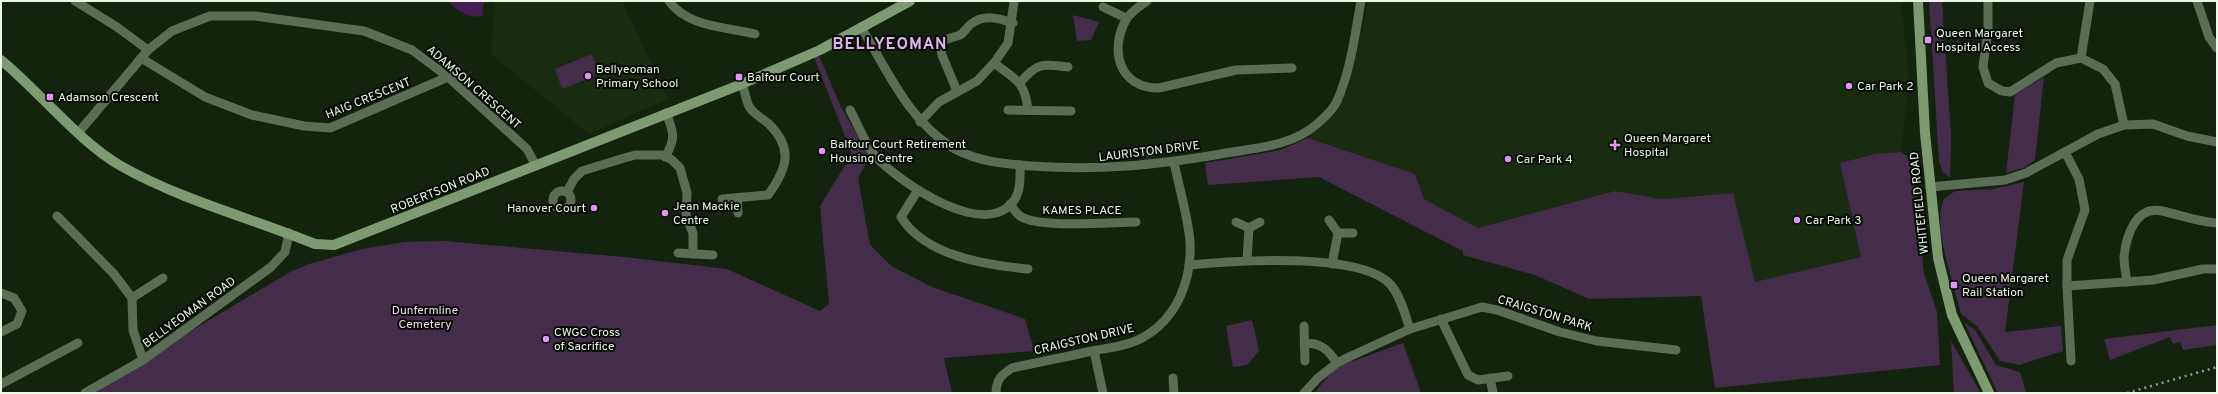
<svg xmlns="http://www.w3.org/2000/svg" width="2218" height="394" font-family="Overpass,sans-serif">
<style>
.built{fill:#192c10}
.green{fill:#442c4b}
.water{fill:#461c51}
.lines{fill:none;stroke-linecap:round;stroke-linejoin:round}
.street{stroke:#5b6d54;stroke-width:9}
.secondary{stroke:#7d9b71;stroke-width:10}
.rail{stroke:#8f9c8a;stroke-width:2.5;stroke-dasharray:2 4;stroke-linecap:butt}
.poi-dot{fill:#de98f2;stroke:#050a03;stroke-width:1.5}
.labels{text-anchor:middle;stroke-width:4;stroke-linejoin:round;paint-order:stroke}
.poi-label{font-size:12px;fill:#edf8e9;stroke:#050a03;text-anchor:start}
.street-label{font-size:12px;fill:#edf8e9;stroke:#050a03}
.park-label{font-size:12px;fill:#f0d6f7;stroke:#050a03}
.district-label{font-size:16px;font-weight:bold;letter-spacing:1px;fill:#e1b1ef;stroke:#050a03}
</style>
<rect width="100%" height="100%" fill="#14230d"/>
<g class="built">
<path d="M495,1H622L668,99L589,134L491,54Z"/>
<path d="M1368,1H1901L1909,80L1901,152L1875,154L1840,163L1861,257L1755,282L1732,193L1661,199L1615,191L1478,228L1424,199L1415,174L1308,138L1349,88Z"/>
</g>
<g class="green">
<path d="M1929,1H1942L1951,136L1950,178L1943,172L1939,161Z"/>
<path d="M1073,15L1099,22L1091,40L1077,41Z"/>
<path d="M592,54L600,74L562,89L555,69Z"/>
<path d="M819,56L841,107L870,157L858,178L870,245L891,266L932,287L1025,319L1034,351L944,358L952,393H92L144,359L290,272L309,264L362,249L404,242L444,241L624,257L727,269L820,311L829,304L820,206L852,154L814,57Z"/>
<path d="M2044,77L2035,160L2023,168L2006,173L2015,94Z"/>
<path d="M1308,138L1415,174L1424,199L1478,228L1615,191L1661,199L1733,193L1755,282L1861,257L1840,163L1875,154L1901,152L1911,158L1924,273L1937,312L1940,365L1715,388L1701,296L1589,299L1535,275L1463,255V251L1319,177L1208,185L1205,163L1280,150Z"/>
<path d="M2024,182L2005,332L2061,326L2063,351L2019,365L2000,361L1977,326L1961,314C1955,288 1931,223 1944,199L1955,191L1993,189Z"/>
<path d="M1252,320L1259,351L1247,365L1233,367L1226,326Z"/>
<path d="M1964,322L1975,330L1996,365L2020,372L2026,393H1998Z"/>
<path d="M2217,325V345L2183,350L2180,342L2173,344L2170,337L2110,360L2104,339Z"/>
<path d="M1951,341L1981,393H1954Z"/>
<path d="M1403,343L1421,393H1314L1333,371L1345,364Z"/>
</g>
<path class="water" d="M449,1H484L482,16C471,19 455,11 449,1Z"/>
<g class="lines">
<g class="street">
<path d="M75,1L117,27L148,50"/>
<path d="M669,1C687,27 726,27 755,34"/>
<path d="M1147,1C1140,6 1130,12 1126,20C1109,50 1119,88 1159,88L1236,70L1292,68"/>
<path d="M1988,1V29L1983,67L1988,83L2002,91L2010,92L2056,63L2081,58L2103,69L2115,84L2124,125"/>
<path d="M2197,1L2209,37L2217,48"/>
<path d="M1103,7L1126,18"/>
<path d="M861,27C888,71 909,122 955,149C979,162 1006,164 1032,166C1099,171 1155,165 1221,154C1253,148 1291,147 1317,124C1324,118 1334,108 1337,101C1351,70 1355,34 1361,1"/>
<path d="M141,58L205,97L252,115L304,126L330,128L448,77"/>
<path d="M2081,58L2090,1"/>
<path d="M994,63C1015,79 1025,81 1028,110"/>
<path d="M1020,83C1037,62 1043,64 1068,67"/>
<path d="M957,91L942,55L940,43C947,38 952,38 960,35C964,33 967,27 971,24C984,14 999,18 1013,23"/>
<path d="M850,110C858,124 865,144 875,156C899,182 987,243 1015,199C1021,189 1020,176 1020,165"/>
<path d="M1008,110L1071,111"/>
<path d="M920,122L939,102L977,81L994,63L1008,43L1014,2"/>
<path d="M79,132L148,50L172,31L210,16H255L364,31L412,50L448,77L527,149L535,164"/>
<path d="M2065,152L2079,179L2085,210L2067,260V286L2071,361"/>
<path d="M665,157C676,139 674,132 666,113"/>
<path d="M1930,187L2005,180L2026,173L2098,134L2124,125L2153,124L2187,136L2217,142"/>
<path d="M918,190L901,217C925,256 986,265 1028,269"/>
<circle cx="562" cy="200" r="9"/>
<path d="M567,192L574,179L582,171L621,159L635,155H663L672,160L680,168L687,193L686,216L693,233V254"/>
<path d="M737,198L738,213"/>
<path d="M722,199L768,195C787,169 794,149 769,124C763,119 754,114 750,108C746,102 745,91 742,84"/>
<path d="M1010,204C1013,208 1016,213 1020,216C1039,229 1111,222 1136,222"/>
<path d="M57,216L114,274L132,298L133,330L143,360"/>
<path d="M1329,220L1338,233H1353"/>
<path d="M1236,222L1249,228L1260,222"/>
<path d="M678,253L713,255"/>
<path d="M1247,260L1249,228"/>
<path d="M1332,264L1338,233"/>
<path d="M1189,265C1232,261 1361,251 1391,285C1401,297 1405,315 1410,329"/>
<path d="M2127,282C2126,274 2124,265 2124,257C2126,236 2136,205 2162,211C2181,215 2197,222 2217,223"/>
<path d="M2067,286L2153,280L2203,269H2217"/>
<path d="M1,293L14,298L22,311L17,324L1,332"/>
<path d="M132,298L163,278"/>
<path d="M1441,319L1468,375L1478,380L1508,376"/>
<path d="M1304,326L1305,361"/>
<path d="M1304,344C1320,341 1329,351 1337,363"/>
<path d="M1094,351L1103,393"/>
<path d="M1173,378L1174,393"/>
<path d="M1490,378L1493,393"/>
<path d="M1,384L78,343"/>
<path d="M85,393L143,360L271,267L285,252L289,233"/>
<path d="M996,393C996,380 1001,375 1012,368C1039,362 1066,357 1092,351C1109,348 1127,346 1142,338C1177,319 1192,280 1190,242C1188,216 1179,188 1174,162"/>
<path d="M1304,393L1318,378L1337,363L1351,356L1410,329L1482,307L1497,310L1560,332L1597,341L1676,350"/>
</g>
<g class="secondary">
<path d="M1918,1L1925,133L1938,258L1952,315L1989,393"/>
<path d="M1,60C39,91 79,142 121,166C181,200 251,218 315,244L334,245L742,84L820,50L910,1"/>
</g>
<path class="rail" d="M2127,393L2217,367"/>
</g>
<g class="poi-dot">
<rect x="1924" y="36" width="8" height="8" rx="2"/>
<circle cx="588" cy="76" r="4"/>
<rect x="735" y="73" width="8" height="8" rx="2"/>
<circle cx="1849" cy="86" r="4"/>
<rect x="46" y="93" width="8" height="8" rx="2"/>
<path d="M1613 139h4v4h4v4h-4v4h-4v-4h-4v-4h4z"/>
<circle cx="822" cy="151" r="4"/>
<circle cx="1508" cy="159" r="4"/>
<circle cx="594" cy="208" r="4"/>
<circle cx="665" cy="213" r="4"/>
<circle cx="1797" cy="220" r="4"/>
<rect x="1950" y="281" width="8" height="8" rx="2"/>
<circle cx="546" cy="339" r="4"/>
</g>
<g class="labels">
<g class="poi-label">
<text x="1936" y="37">Queen Margaret<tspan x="1936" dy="14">Hospital Access</tspan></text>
<text x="596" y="73">Bellyeoman<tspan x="596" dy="14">Primary School</tspan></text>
<text x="747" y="81">Balfour Court</text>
<text x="1857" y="90">Car Park 2</text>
<text x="58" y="101">Adamson Crescent</text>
<text x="1624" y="142">Queen Margaret<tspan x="1624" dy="14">Hospital</tspan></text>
<text x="830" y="148">Balfour Court Retirement<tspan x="830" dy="14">Housing Centre</tspan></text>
<text x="1516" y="163">Car Park 4</text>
<text x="673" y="210">Jean Mackie<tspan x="673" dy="14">Centre</tspan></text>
<text x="586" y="212" text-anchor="end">Hanover Court</text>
<text x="1805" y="224">Car Park 3</text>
<text x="1962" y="282">Queen Margaret<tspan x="1962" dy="14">Rail Station</tspan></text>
<text x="554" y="336">CWGC Cross<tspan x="554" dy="14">of Sacrifice</tspan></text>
</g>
<g class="street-label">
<text transform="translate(474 87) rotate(41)" y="4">ADAMSON CRESCENT</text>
<text transform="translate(368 98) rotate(-22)" y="4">HAIG CRESCENT</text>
<text transform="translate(1149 151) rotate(-7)" y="4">LAURISTON DRIVE</text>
<text transform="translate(440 190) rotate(-22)" y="4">ROBERTSON ROAD</text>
<text transform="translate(1919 203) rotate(-96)" y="4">WHITEFIELD ROAD</text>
<text x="1082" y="214">KAMES PLACE</text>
<text transform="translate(189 312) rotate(-36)" y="4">BELLYEOMAN ROAD</text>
<text transform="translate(1545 313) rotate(17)" y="4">CRAIGSTON PARK</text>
<text transform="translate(1084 339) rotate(-13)" y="4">CRAIGSTON DRIVE</text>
</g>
<g class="park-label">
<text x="425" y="314">Dunfermline<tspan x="425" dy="14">Cemetery</tspan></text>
</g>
<g class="district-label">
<text x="890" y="49">BELLYEOMAN</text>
</g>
</g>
<rect width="2218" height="394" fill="none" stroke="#edf8e9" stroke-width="4"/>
</svg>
